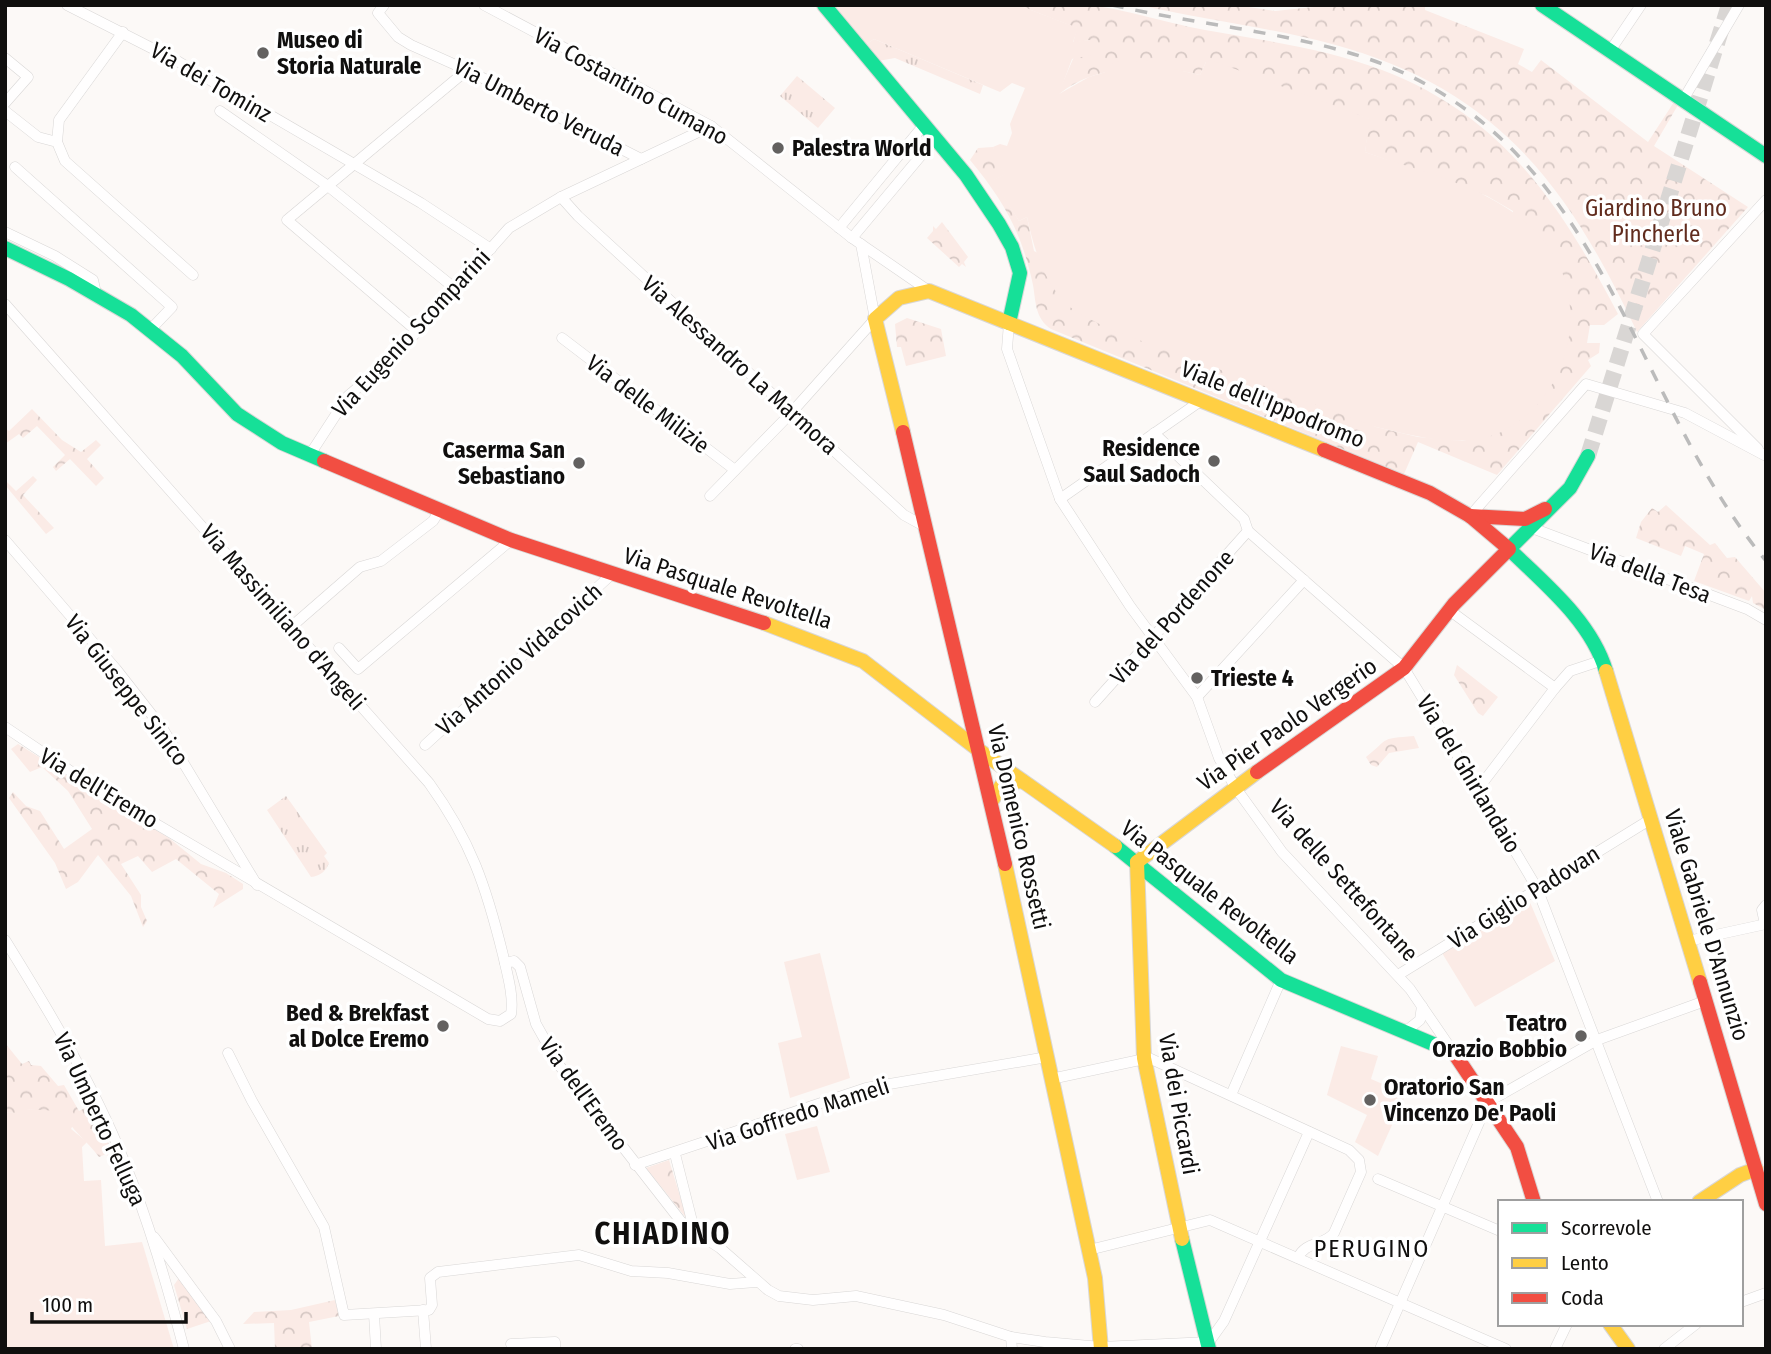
<svg xmlns="http://www.w3.org/2000/svg" width="1771" height="1354" font-family="'Fira Sans Condensed',sans-serif">
<style>
.grass{fill:url(#grass-tufts)}
.forest{fill:url(#forest-crowns)}
.pitch{fill:#fbebe6}
.lines{fill:none;stroke-linecap:round;stroke-linejoin:round}
.primary-tunnel{stroke:#d9d6d4;stroke-width:16;stroke-dasharray:16 8;stroke-linecap:butt}
.street-casing{stroke:#d9d7d6;stroke-width:11}
.fast-casing{stroke:#d9d7d6;stroke-width:16}
.slow-casing{stroke:#d9d7d6;stroke-width:16}
.jam-casing{stroke:#d9d7d6;stroke-width:16}
.street{stroke:#fffefe;stroke-width:10}
.fast{stroke:#16e098;stroke-width:14}
.slow{stroke:#ffcf43;stroke-width:14}
.jam{stroke:#f24e42;stroke-width:14}
.rail{stroke:#bbb;stroke-width:3.5;stroke-dasharray:12 12;stroke-linecap:butt}
.poi-dot{fill:#636160;stroke:#fff;stroke-width:2.5}
.labels{text-anchor:middle;stroke-width:7;stroke-linejoin:round;paint-order:stroke}
.poi-label{font-size:23px;font-weight:bold;fill:#100f0e;stroke:#fff;text-anchor:start}
.street-label{font-size:23px;fill:#100f0e;stroke:#fff}
.park-label{font-size:23px;fill:#612c1e;stroke:#fff}
.neighbourhood-label{font-size:24px;letter-spacing:2px;fill:#100f0e;stroke:#fff}
.district-label{font-size:30px;font-weight:bold;letter-spacing:2px;fill:#100f0e;stroke:#fff}
</style>
<defs>
<pattern id="grass-tufts" width="24" height="20" patternUnits="userSpaceOnUse" patternTransform="scale(1.75)"><rect width="24" height="20" fill="#fbebe6"/><path d="M3 7l-1-3M5 7V3M7 7l1-3M15 17l-1-3M17 17v-4M19 17l1-3" fill="none" stroke="#d6c8c4"/></pattern>
<pattern id="forest-crowns" width="20" height="18" patternUnits="userSpaceOnUse" patternTransform="scale(1.75)"><rect width="20" height="18" fill="#fbebe6"/><path d="M2 6a3 3 0 1 1 6 0M12 15a3 3 0 1 1 6 0" fill="none" stroke="#d6c8c4"/></pattern>
</defs>
<rect width="100%" height="100%" fill="#fcf9f7"/>
<g class="grass">
<path d="M874,39L983,85L980,94L895,58L878,61L865,45Z"/>
<path d="M797,76L835,108L818,128L780,96Z"/>
<path d="M286,796L327,853L324,856L329,863C326,871 320,876 311,877L267,810Z"/>
</g>
<g class="forest">
<path d="M1018,5C1041,5 1064,4 1087,5C1123,8 1173,25 1211,31C1268,41 1327,49 1382,70C1503,116 1561,205 1618,314L1604,325H1590L1587,343H1600L1599,353L1588,360L1591,366L1497,475L1418,442L1404,474L1051,329C1035,318 1036,303 1033,285C1022,233 1004,201 970,160L978,148L993,147C998,157 998,165 1006,174L994,180L1019,221L1027,217L1034,251L1376,427L1418,437L1462,441L1501,432L1513,211L1487,196L1365,152L1369,119L1206,62L1200,75C1155,64 1095,63 1057,96L1073,59L1090,40L1073,43L1077,28Z"/>
<path d="M1140,5H1235L1275,11L1333,5H1425V10L1524,49L1518,64L1532,72L1541,60L1648,142L1674,102L1678,105L1654,146L1748,207L1637,332C1568,185 1496,88 1332,44C1269,27 1203,20 1140,5Z"/>
<path d="M942,222L968,257L964,262L966,267L962,264L959,267L927,238L933,231V226L936,229Z"/>
<path d="M907,318L941,329L946,356L906,366L901,347H897L895,324Z"/>
<path d="M32,409L62,440L81,452L96,440L101,445L87,459L104,478L96,486L70,459L56,471L53,467L65,455L37,426L23,438L19,434L5,444V428L9,431Z"/>
<path d="M33,476L37,480L23,495L54,528L46,534L5,485V480L16,491Z"/>
<path d="M1666,505L1710,545L1715,543L1727,558L1735,557L1766,593V610L1753,603L1752,596L1749,601L1694,581L1704,554L1685,546L1681,556L1636,538L1641,522L1652,508L1658,512Z"/>
<path d="M1457,665L1498,697L1483,716L1478,713L1454,675Z"/>
<path d="M1414,736L1419,748L1389,753L1377,767L1371,765L1366,757C1391,737 1379,739 1414,736Z"/>
<path d="M18,744L169,838L201,864L226,873L243,884V889L213,908L219,894L176,859L152,872L138,856L121,864L141,895V907L147,921L143,927L131,896L98,855L78,882L66,889L55,863L9,798L13,792L26,806L40,811L64,849L92,829L68,791L42,767L30,772L11,749Z"/>
<path d="M5,1043L22,1064L29,1061L31,1065L41,1066L58,1086L64,1085L79,1111L91,1105L125,1180L122,1182L106,1154L99,1157C87,1141 72,1130 62,1113L26,1109V1115L8,1112L5,1116Z"/>
<path d="M669,1160L687,1219L646,1168Z"/>
<path d="M179,1278L211,1321L187,1329L174,1285Z"/>
<path d="M335,1300L339,1316L309,1322L312,1349H275L274,1323L243,1324L254,1312L291,1310Z"/>
</g>
<g class="pitch">
<path d="M831,5H1018L1078,28L1073,42L1090,40L1096,44L1095,51L1091,55L1072,59L1059,94L1089,77L1112,70L1113,62L1171,60L1174,69L1200,75L1206,62L1211,60L1370,119L1365,152C1426,174 1501,188 1544,241C1593,301 1571,398 1501,432C1463,450 1415,436 1376,427L1109,329C1097,322 1081,316 1070,307C1044,284 1034,249 1027,217L1019,221L993,180L1005,174L997,163L993,147L1000,144L1007,146L1012,133L1010,124L1025,88L1012,83L1000,92L874,39L865,45Z"/>
<path d="M1529,900L1555,961L1475,1007L1442,953Z"/>
<path d="M820,953L850,1078L790,1098L778,1043L802,1037L784,962Z"/>
<path d="M1341,1046L1378,1056L1371,1079L1406,1094L1378,1156L1355,1142L1367,1115L1327,1095Z"/>
<path d="M26,1109L73,1112L75,1121L71,1129L87,1142L82,1147L84,1181L101,1180L105,1246L142,1242L174,1349H5V1116L8,1112L25,1114Z"/>
<path d="M817,1126L830,1172L797,1180L785,1134Z"/>
</g>
<g class="lines">
<path class="primary-tunnel" d="M1588,456L1729,5"/>
<g class="street-casing">
<g id="street">
<path d="M67,5L179,62L421,203L491,249"/>
<path d="M384,5L378,13L398,37L411,45L467,70L641,159"/>
<path d="M484,5L711,126L852,238L929,291"/>
<path d="M1610,51L1641,5"/>
<path d="M5,58L28,77L5,103"/>
<path d="M1683,100L1739,5"/>
<path d="M5,111L38,137L57,142L65,161L193,275"/>
<path d="M220,111L328,186L457,290"/>
<path d="M57,142L59,120L123,32"/>
<path d="M15,167L172,307L151,329"/>
<path d="M561,197L578,216L904,515L924,526"/>
<path d="M839,228L923,126"/>
<path d="M5,232L55,256L93,280L96,293"/>
<path d="M852,238L934,140"/>
<path d="M5,304L429,783C471,841 486,886 503,955C507,973 514,996 511,1014L500,1021L488,1019L100,791L5,727"/>
<path d="M1009,323L1007,349L1060,499L1130,606L1197,697L1219,758L1235,787L1282,852L1410,989L1454,1053"/>
<path d="M418,332L287,220L467,70"/>
<path d="M562,338L735,470"/>
<path d="M1154,433L1244,519L1248,531L1404,668L1478,789L1537,888L1658,1202"/>
<path d="M1758,449L1643,334L1766,200"/>
<path d="M309,456L348,396L396,355L509,228L561,197L711,126"/>
<path d="M710,496L792,412L875,319L861,244"/>
<path d="M1060,499L1202,400"/>
<path d="M1470,516L1586,384L1685,413L1764,455"/>
<path d="M1532,528L1747,609L1766,620"/>
<path d="M5,540L116,669L163,729L257,885"/>
<path d="M1449,610L1555,688L1570,671L1603,660"/>
<path d="M291,627L360,567L381,561L433,521L440,510"/>
<path d="M339,648L358,669L511,540"/>
<path d="M1197,697L1304,580"/>
<path d="M1095,702L1248,531"/>
<path d="M425,745L612,574"/>
<path d="M1478,789L1555,688"/>
<path d="M1765,924L1762,910L1766,905"/>
<path d="M5,940C49,1011 93,1084 124,1161C149,1222 167,1285 184,1349"/>
<path d="M1688,941L1766,924"/>
<path d="M505,963L514,961L520,967L536,1024L559,1065L683,1224L720,1248L768,1290L779,1296L813,1300L856,1296L944,1315L1011,1337L1045,1342L1101,1347L1209,1342L1224,1321L1309,1132"/>
<path d="M1398,975L1651,819"/>
<path d="M1406,1031L1420,1020L1422,1006"/>
<path d="M228,1053L252,1101L324,1227L344,1315L429,1310L432,1305L430,1278L438,1272L579,1255L631,1271L668,1273L730,1284L756,1282"/>
<path d="M1051,1079L1149,1058L1349,1150L1359,1160L1361,1172L1334,1233C1324,1246 1305,1241 1298,1258"/>
<path d="M1231,1095L1281,980"/>
<path d="M675,1154L695,1233"/>
<path d="M635,1165L866,1088L1047,1057"/>
<path d="M1378,1179L1500,1231"/>
<path d="M154,1237L216,1321L230,1349"/>
<path d="M1089,1250L1210,1220L1506,1349"/>
<path d="M1741,1302L1766,1293"/>
<path d="M423,1310L426,1349"/>
<path d="M374,1314L376,1349"/>
<path d="M1011,1337L1012,1349"/>
<path d="M511,1344L555,1342V1349"/>
<path d="M795,1349H798"/>
<path d="M1380,1349L1488,1102L1597,1040L1705,1001"/>
<path d="M1555,1349L1567,1324"/>
<path d="M1664,1349L1696,1324"/>
</g>
</g>
<g class="fast-casing">
<g id="fast">
<path d="M824,5L966,175L999,224L1012,247L1020,273L1009,323"/>
<path d="M1542,5L1766,156"/>
<path d="M5,248L69,279L131,315L182,356L237,414L282,443L324,461"/>
<path d="M1588,456L1570,488L1509,549C1545,584 1591,621 1606,671"/>
<path d="M1115,846L1281,980L1438,1046"/>
<path d="M1182,1239L1209,1349"/>
</g>
</g>
<g class="slow-casing">
<g id="slow">
<path d="M903,432L875,319L899,298L929,291L1324,450"/>
<path d="M764,623L863,661L980,751L1115,846"/>
<path d="M1606,671L1700,982"/>
<path d="M991,802L1003,783L1022,781"/>
<path d="M1137,862L1144,1058L1182,1239"/>
<path d="M1137,862L1257,772"/>
<path d="M1005,864L1095,1278L1101,1349"/>
<path d="M1699,1202L1740,1175L1756,1169"/>
<path d="M1610,1324L1628,1349"/>
</g>
</g>
<g class="jam-casing">
<g id="jam">
<path d="M903,432L1005,864"/>
<path d="M324,461L511,540L764,623"/>
<path d="M1470,516L1525,519L1545,509"/>
<path d="M1257,772L1404,668L1454,604L1509,549L1470,516L1430,493L1324,450"/>
<path d="M1700,982L1766,1204"/>
<path d="M1438,1046L1454,1053L1517,1147L1534,1202"/>
</g>
</g>
<use href="#street" class="street"/>
<use href="#fast" class="fast"/>
<use href="#slow" class="slow"/>
<use href="#jam" class="jam"/>
<path class="rail" d="M1112,5C1201,26 1307,33 1390,67C1608,158 1630,396 1766,561"/>
</g>
<g class="poi-dot">
<circle cx="263" cy="53" r="7"/>
<circle cx="778" cy="148" r="7"/>
<circle cx="1214" cy="461" r="7"/>
<circle cx="579" cy="463" r="7"/>
<circle cx="1197" cy="678" r="7"/>
<circle cx="443" cy="1026" r="7"/>
<circle cx="1581" cy="1036" r="7"/>
<circle cx="1370" cy="1100" r="7"/>
</g>
<g class="labels">
<g class="poi-label">
<text x="277" y="48">Museo di<tspan x="277" dy="26">Storia Naturale</tspan></text>
<text x="792" y="156">Palestra World</text>
<text x="1200" y="456" text-anchor="end">Residence<tspan x="1200" dy="26">Saul Sadoch</tspan></text>
<text x="565" y="458" text-anchor="end">Caserma San<tspan x="565" dy="26">Sebastiano</tspan></text>
<text x="1211" y="686">Trieste 4</text>
<text x="429" y="1021" text-anchor="end">Bed &amp; Brekfast<tspan x="429" dy="26">al Dolce Eremo</tspan></text>
<text x="1567" y="1031" text-anchor="end">Teatro<tspan x="1567" dy="26">Orazio Bobbio</tspan></text>
<text x="1384" y="1095">Oratorio San<tspan x="1384" dy="26">Vincenzo De' Paoli</tspan></text>
</g>
<g class="street-label">
<text transform="translate(211 82) rotate(30)" y="8">Via dei Tominz</text>
<text transform="translate(631 86) rotate(29)" y="8">Via Costantino Cumano</text>
<text transform="translate(539 107) rotate(27)" y="8">Via Umberto Veruda</text>
<text transform="translate(411 333) rotate(-47)" y="8">Via Eugenio Scomparini</text>
<text transform="translate(740 365) rotate(42)" y="8">Via Alessandro La Marmora</text>
<text transform="translate(648 404) rotate(37)" y="8">Via delle Milizie</text>
<text transform="translate(1273 404) rotate(22)" y="8">Viale dell'Ippodromo</text>
<text transform="translate(1650 573) rotate(21)" y="8">Via della Tesa</text>
<text transform="translate(728 588) rotate(18)" y="8">Via Pasquale Revoltella</text>
<text transform="translate(283 617) rotate(49)" y="8">Via Massimiliano d'Angeli</text>
<text transform="translate(1172 617) rotate(-48)" y="8">Via del Pordenone</text>
<text transform="translate(519 659) rotate(-42)" y="8">Via Antonio Vidacovich</text>
<text transform="translate(127 690) rotate(52)" y="8">Via Giuseppe Sinico</text>
<text transform="translate(1287 724) rotate(-35)" y="8">Via Pier Paolo Vergerio</text>
<text transform="translate(1469 774) rotate(59)" y="8">Via del Ghirlandaio</text>
<text transform="translate(99 788) rotate(31)" y="8">Via dell'Eremo</text>
<text transform="translate(1019 827) rotate(77)" y="8">Via Domenico Rossetti</text>
<text transform="translate(1344 880) rotate(48)" y="8">Via delle Settefontane</text>
<text transform="translate(1210 892) rotate(38)" y="8">Via Pasquale Revoltella</text>
<text transform="translate(1524 897) rotate(-32)" y="8">Via Giglio Padovan</text>
<text transform="translate(1707 925) rotate(73)" y="8">Viale Gabriele D'Annunzio</text>
<text transform="translate(584 1094) rotate(54)" y="8">Via dell'Eremo</text>
<text transform="translate(1179 1104) rotate(80)" y="8">Via dei Piccardi</text>
<text transform="translate(798 1114) rotate(-18)" y="8">Via Goffredo Mameli</text>
<text transform="translate(100 1119) rotate(65)" y="8">Via Umberto Felluga</text>
</g>
<g class="park-label">
<text x="1656" y="216">Giardino Bruno<tspan x="1656" dy="26">Pincherle</tspan></text>
</g>
<g class="neighbourhood-label">
<text x="1372" y="1257">PERUGINO</text>
</g>
<g class="district-label">
<text x="663" y="1244">CHIADINO</text>
</g>
</g>
<rect width="1771" height="1354" fill="none" stroke="#100f0e" stroke-width="14"/>
<rect x="1498" y="1200" width="245" height="126" fill="#ffffff" stroke="#9f9f9f" stroke-width="2"/>
<rect x="1512" y="1223" width="35" height="10" fill="#16e098" stroke="#9f9f9f" stroke-width="2"/>
<text x="1561" y="1235" font-size="21" fill="#100f0e">Scorrevole</text>
<rect x="1512" y="1258" width="35" height="10" fill="#ffcf43" stroke="#9f9f9f" stroke-width="2"/>
<text x="1561" y="1270" font-size="21" fill="#100f0e">Lento</text>
<rect x="1512" y="1293" width="35" height="10" fill="#f24e42" stroke="#9f9f9f" stroke-width="2"/>
<text x="1561" y="1305" font-size="21" fill="#100f0e">Coda</text>
<path d="M32 1312v10h154v-10" fill="none" stroke="#100f0e" stroke-width="3.5"/>
<text x="42" y="1312" font-size="21" fill="#100f0e" stroke="#ffffff" stroke-width="5" paint-order="stroke">100 m</text>
</svg>
